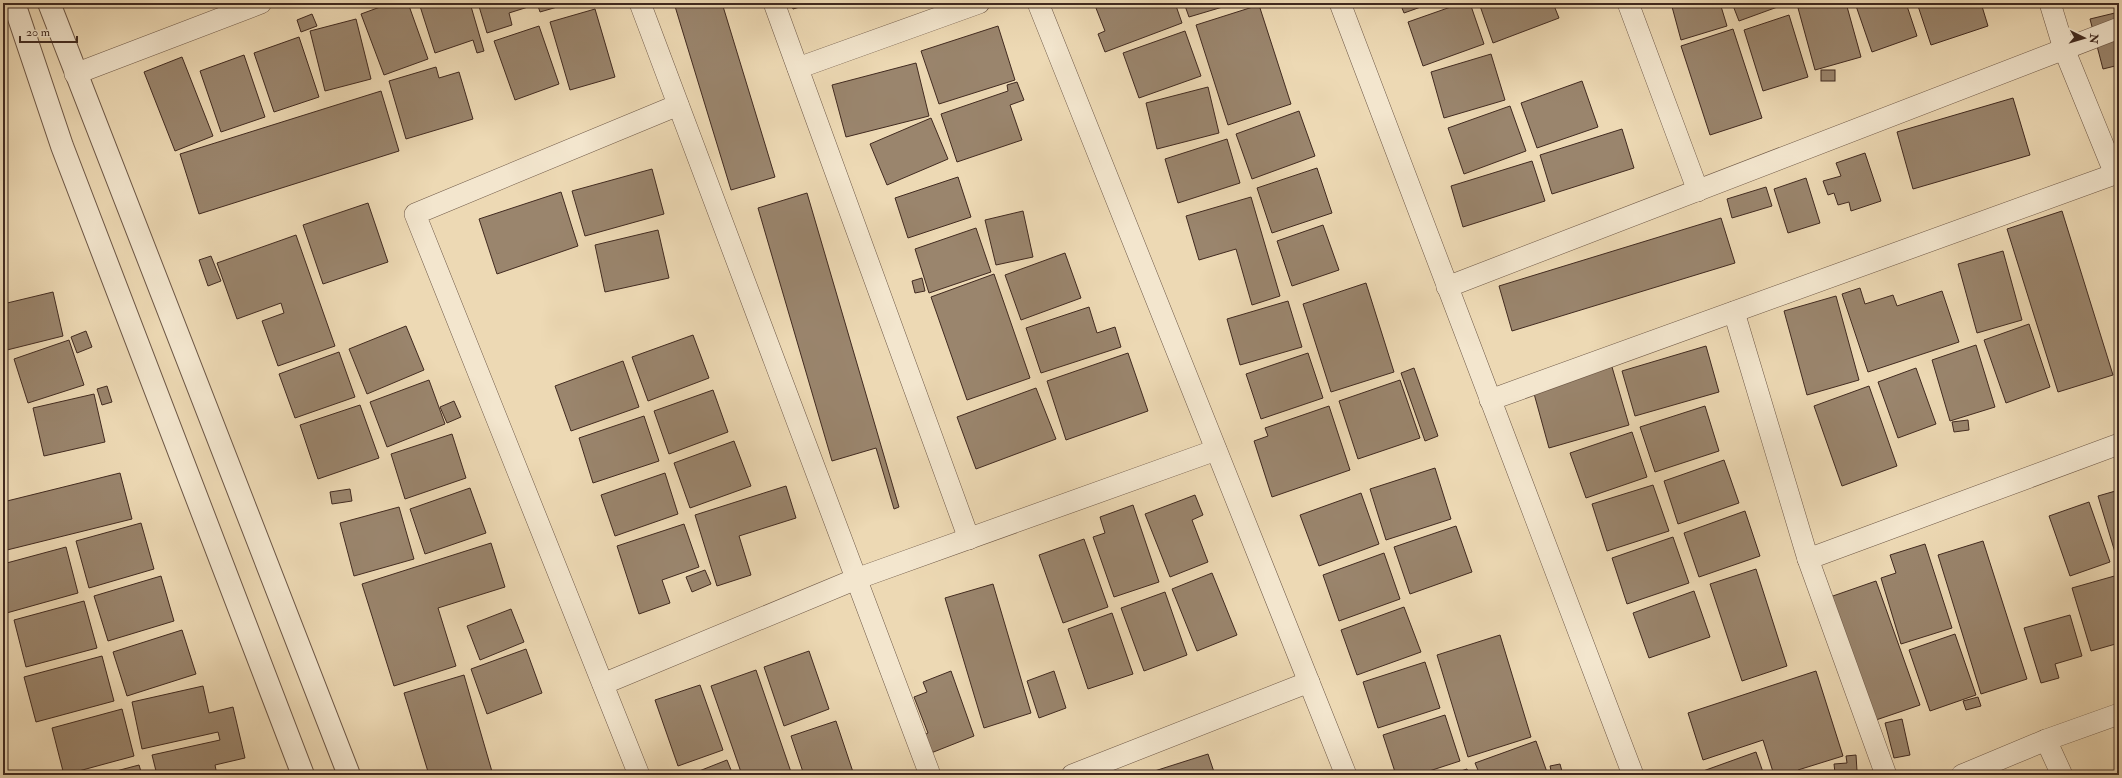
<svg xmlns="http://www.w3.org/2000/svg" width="2122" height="778" font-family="'IM FELL Double Pica',serif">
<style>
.building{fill:#9a856d;stroke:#412a20}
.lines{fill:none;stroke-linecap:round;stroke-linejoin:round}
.minor-casing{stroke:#6c5645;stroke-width:22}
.tertiary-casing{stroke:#6c5645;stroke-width:24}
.minor{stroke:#f3e6ce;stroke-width:21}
.tertiary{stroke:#f3e6ce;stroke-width:22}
</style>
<rect width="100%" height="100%" fill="#edd9b4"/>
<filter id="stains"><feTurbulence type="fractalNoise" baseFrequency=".005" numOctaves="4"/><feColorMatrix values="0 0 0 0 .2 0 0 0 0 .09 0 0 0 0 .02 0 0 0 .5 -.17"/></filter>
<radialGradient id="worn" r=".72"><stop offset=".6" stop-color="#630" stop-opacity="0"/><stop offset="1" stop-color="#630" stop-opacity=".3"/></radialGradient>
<g class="building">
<path d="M391,3H408L428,59L384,75L361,14Z"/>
<path d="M419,3H470L484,51L477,53L473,40L435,53Z"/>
<path d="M478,3H527L528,7L509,13L512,25L487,33Z"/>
<path d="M537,3H571L540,12Z"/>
<path d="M674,3H722L775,177L731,190Z"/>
<path d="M791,3H813L793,9Z"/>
<path d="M1094,3H1175L1182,23L1105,52L1098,34L1105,31Z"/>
<path d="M1184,3H1236L1189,17Z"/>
<path d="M1400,3H1432L1404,13Z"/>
<path d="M1462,3H1470L1484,44L1423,66L1408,22Z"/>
<path d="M1479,3H1553L1559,18L1493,43Z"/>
<path d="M1671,3H1720L1727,26L1681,40Z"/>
<path d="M1732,3H1782L1783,5L1739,21Z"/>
<path d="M1817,3H1846L1861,57L1815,70L1798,8Z"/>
<path d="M1855,3H1906L1917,36L1872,52Z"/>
<path d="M1917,3H1981L1988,26L1931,45Z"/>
<path d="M1259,5L1291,104L1228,125L1196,25Z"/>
<path d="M595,9L615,77L570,90L550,22Z"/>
<path d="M2119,12V65L2103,69L2090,19Z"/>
<path d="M312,14L317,26L301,32L297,20Z"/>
<path d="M1789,15L1808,77L1763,91L1744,30Z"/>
<path d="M356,19L371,79L325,91L310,31Z"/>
<path d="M539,26L559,84L515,100L494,41Z"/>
<path d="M998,26L1015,80L939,104L921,51Z"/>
<path d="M1733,29L1762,118L1710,135L1681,46Z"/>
<path d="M1185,31L1201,76L1139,98L1123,53Z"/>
<path d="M299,37L319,97L274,112L254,53Z"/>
<path d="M1491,54L1505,100L1444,118L1431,72Z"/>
<path d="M244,55L265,117L221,132L200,71Z"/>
<path d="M182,57L213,136L175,151L144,72Z"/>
<path d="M916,63L929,116L846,137L832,85Z"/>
<path d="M436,67L439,78L459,72L473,119L406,139L389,81Z"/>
<rect x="1821" y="70" width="14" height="11"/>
<path d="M1582,81L1598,127L1537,148L1521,103Z"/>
<path d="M1017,82L1024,100L1010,105L1022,140L957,162L941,114L1008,91L1007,85Z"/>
<path d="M1208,87L1219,133L1157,149L1146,103Z"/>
<path d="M381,91L399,151L199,214L180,154Z"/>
<path d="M2013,98L2030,155L1913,189L1897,132Z"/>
<path d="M1510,106L1526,151L1464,174L1448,128Z"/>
<path d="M1299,111L1315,156L1252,179L1236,134Z"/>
<path d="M931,118L948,159L887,185L870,144Z"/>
<path d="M1622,129L1634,168L1552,194L1540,155Z"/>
<path d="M1227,139L1240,183L1178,203L1165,159Z"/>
<path d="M1865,153L1881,201L1851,211L1849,202L1838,205L1834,193L1828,195L1823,181L1841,176L1836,163Z"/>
<path d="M1532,161L1545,201L1463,227L1451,186Z"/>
<path d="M1317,168L1332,213L1272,233L1257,188Z"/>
<path d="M652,169L664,214L585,236L572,191Z"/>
<path d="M958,177L971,217L908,238L895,198Z"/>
<path d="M1806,178L1820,223L1788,233L1774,189Z"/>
<path d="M1766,187L1772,206L1732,218L1727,199Z"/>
<path d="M561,192L578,246L497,274L479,219Z"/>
<path d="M807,193L899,507L894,509L876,448L832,461L758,208Z"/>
<path d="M1251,197L1280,296L1252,305L1236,249L1199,260L1186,216Z"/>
<path d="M368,203L388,262L323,284L303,225Z"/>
<path d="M1023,211L1033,257L996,265L985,220Z"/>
<path d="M2062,211L2113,375L2058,392L2007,229Z"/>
<path d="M1721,218L1735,263L1512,331L1499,286Z"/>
<path d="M1323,225L1339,270L1292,286L1277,241Z"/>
<path d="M976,228L991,272L929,293L915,249Z"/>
<path d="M658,230L669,278L605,292L595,245Z"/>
<path d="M296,235L335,346L278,366L262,321L284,313L281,303L237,319L217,263Z"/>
<path d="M2003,251L2022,320L1977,333L1958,264Z"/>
<path d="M1065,253L1081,298L1021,320L1005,275Z"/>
<path d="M211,256L221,281L208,286L199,260Z"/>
<path d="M994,274L1030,378L967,400L931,297Z"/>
<path d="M922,278L925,291L915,293L912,281Z"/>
<path d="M1366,283L1394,372L1331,392L1303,304Z"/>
<path d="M1860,288L1865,304L1893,295L1897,306L1942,291L1959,342L1868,372L1842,294Z"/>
<path d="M53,292L63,336L3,351V304Z"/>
<path d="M1836,296L1859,380L1807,395L1784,311Z"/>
<path d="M1288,301L1302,347L1240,365L1227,319Z"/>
<path d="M1089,307L1097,333L1115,327L1121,347L1041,373L1026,328Z"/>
<path d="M2029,324L2050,387L2006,403L1984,340Z"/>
<path d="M406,326L424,370L367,394L349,349Z"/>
<path d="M86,331L92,347L77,353L71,337Z"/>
<path d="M693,335L709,378L648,401L632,357Z"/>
<path d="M69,340L84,385L28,403L14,359Z"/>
<path d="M1976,345L1995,407L1950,421L1932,360Z"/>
<path d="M1706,346L1719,392L1635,416L1622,371Z"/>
<path d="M339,352L355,397L295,418L279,374Z"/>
<path d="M1128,353L1148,411L1066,440L1047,381Z"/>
<path d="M1308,353L1323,398L1261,419L1246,374Z"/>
<path d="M623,361L639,407L571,431L555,386Z"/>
<path d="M1612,367L1629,425L1549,448L1533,390Z"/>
<path d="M1414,368L1438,436L1425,441L1401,373Z"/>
<path d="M1916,368L1936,424L1898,438L1878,382Z"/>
<path d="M429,380L445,424L387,447L370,402Z"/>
<path d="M1400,380L1420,438L1358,459L1339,401Z"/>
<path d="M107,386L112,402L102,405L97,389Z"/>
<path d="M1869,386L1897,466L1842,486L1814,406Z"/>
<path d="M1036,388L1056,439L976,469L957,417Z"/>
<path d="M713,390L728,432L669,454L654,411Z"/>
<path d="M94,394L105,442L44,456L33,408Z"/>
<path d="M454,401L461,417L447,423L440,407Z"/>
<path d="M360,405L379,458L318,479L300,425Z"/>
<path d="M1329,406L1350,470L1272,497L1254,441L1268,436L1265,428Z"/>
<path d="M1705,406L1719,451L1655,472L1640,427Z"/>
<path d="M644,416L659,461L593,483L579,438Z"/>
<path d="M1968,420L1969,430L1954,432L1952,422Z"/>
<path d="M1632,432L1647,477L1586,498L1570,453Z"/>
<path d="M452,434L466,478L405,499L391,454Z"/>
<path d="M734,441L751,486L690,508L674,463Z"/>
<path d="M1724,460L1739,503L1678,524L1664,481Z"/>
<path d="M1435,468L1451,519L1386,540L1370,489Z"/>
<path d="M120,473L132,519L3,551V502Z"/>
<path d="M665,473L678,514L615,536L601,495Z"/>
<path d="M1653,485L1669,531L1607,551L1592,504Z"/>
<path d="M786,486L796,518L739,536L751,575L717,586L695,515Z"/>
<path d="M470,488L486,533L425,554L410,509Z"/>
<path d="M350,489L352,501L332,504L330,492Z"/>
<path d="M2119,490V558L2117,559L2098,496Z"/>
<path d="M1361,493L1379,544L1319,566L1300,515Z"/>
<path d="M1195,495L1203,515L1192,520L1208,562L1170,577L1145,514Z"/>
<path d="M2089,502L2110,562L2070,576L2049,516Z"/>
<path d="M1133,505L1159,582L1114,597L1093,537L1105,533L1100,517Z"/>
<path d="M399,507L414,559L354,576L340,523Z"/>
<path d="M1745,511L1760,556L1699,577L1684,533Z"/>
<path d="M141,523L154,569L89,588L76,541Z"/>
<path d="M684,524L699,567L662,580L670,603L639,614L617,546Z"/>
<path d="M1456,526L1472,572L1410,594L1394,547Z"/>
<path d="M1673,537L1689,583L1627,604L1612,558Z"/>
<path d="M1084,539L1108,607L1063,623L1039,555Z"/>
<path d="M1983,541L2027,679L1981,694L1938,555Z"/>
<path d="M491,543L505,587L438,608L456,666L394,686L362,584Z"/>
<path d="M1925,544L1952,628L1901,644L1881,578L1896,573L1890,555Z"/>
<path d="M66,547L78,593L3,614V564Z"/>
<path d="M1384,553L1400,599L1339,621L1323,575Z"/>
<path d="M1756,569L1787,666L1742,681L1710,584Z"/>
<path d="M705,570L711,584L692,592L686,577Z"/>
<path d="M1212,573L1237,635L1197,651L1172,589Z"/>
<path d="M2118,575L2119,643L2091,651L2072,588Z"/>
<path d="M161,576L174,621L108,641L94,596Z"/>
<path d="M1876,581L1920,705L1873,721L1830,597Z"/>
<path d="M993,584L1031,713L984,728L945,598Z"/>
<path d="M1694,591L1710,637L1649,658L1633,613Z"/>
<path d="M1165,592L1187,655L1144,671L1121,608Z"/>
<path d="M84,601L97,648L26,667L14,620Z"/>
<path d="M1404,607L1421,652L1357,675L1341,630Z"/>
<path d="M511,609L524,642L480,660L467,626Z"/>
<path d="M1112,613L1133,674L1088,689L1068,629Z"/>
<path d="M2070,615L2082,656L2055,664L2059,678L2041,683L2024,628Z"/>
<path d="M182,630L196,674L127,696L113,652Z"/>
<path d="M1955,634L1976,695L1930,711L1909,650Z"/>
<path d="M1500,635L1531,737L1468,757L1437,655Z"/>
<path d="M526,649L542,693L487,714L471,669Z"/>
<path d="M809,651L829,709L784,726L764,667Z"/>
<path d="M102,656L114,701L36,722L24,677Z"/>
<path d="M1425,662L1440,708L1378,728L1363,682Z"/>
<path d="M756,670L792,775H742L711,686Z"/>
<path d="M951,671L974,736L931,753L924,735L928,733L914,697L927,692L923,682Z"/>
<path d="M1054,671L1066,708L1039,718L1027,681Z"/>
<path d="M1816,671L1843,756L1798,770L1799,775H1774L1763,740L1703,760L1688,713Z"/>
<path d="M464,675L493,775H429L404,693Z"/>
<path d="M700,685L723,750L678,766L655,700Z"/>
<path d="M203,686L209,713L233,707L245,758L215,765L217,775H157L152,755L220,740L218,732L142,749L132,702Z"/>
<path d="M1978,697L1981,706L1966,710L1963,701Z"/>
<path d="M122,709L134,756L64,775L52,728Z"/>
<path d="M1445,715L1460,761L1417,775H1396L1383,735Z"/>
<path d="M1902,719L1910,755L1894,758L1885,723Z"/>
<path d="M836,721L854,775H804L791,736Z"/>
<path d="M1536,741L1548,775H1480L1475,763Z"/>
<path d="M1756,752L1764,775H1692Z"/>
<path d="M1208,754L1215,775H1142Z"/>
<path d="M1856,755L1857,771L1835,773L1834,764L1847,763L1846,756Z"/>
<path d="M727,760L733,775H689Z"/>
<path d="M1560,764L1563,775H1552L1550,766Z"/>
<path d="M139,765L142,775H101Z"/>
<path d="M1467,769L1469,775H1448Z"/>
</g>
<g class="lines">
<g class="minor-casing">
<g id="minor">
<path d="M640,3L930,775"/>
<path d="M774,3L969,539"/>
<path d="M1038,3L1346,775"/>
<path d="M1340,3L1633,775"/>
<path d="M1628,3L1698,191"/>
<path d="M798,68L979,3"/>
<path d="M75,74L261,3"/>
<path d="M1447,287L2119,28"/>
<path d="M1734,312L1808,559L2119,444"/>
<path d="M1490,400L2115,174L2064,49L2050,3"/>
<path d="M1808,559L1886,775"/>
<path d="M603,684L856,579L1216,450"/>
<path d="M2046,740L2062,775"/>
<path d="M639,775L415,214L678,105"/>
<path d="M1072,775L1309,682"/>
<path d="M1962,775L2046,740L2119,714"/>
</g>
</g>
<g class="tertiary-casing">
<g id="tertiary">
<path d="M14,3L62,146L303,775"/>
<path d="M49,3L349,775"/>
</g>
</g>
<use href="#minor" class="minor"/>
<use href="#tertiary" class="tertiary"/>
</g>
<rect width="2122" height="778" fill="none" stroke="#edd9b4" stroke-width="16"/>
<rect x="4" y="4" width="2114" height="770" fill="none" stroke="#412a20" stroke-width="2"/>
<rect x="8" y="8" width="2106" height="762" fill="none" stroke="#412a20"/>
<g transform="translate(2084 38) rotate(95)" stroke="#f3e6ce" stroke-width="3" paint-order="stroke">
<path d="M0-3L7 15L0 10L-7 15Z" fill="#412a20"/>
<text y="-6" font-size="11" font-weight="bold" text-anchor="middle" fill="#412a20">N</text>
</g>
<path d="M20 36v6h57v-6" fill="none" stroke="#412a20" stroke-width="2"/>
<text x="26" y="36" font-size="12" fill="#412a20" stroke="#f3e6ce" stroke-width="3" paint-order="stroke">20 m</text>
<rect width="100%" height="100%" filter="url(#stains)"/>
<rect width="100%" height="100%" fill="url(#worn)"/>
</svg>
